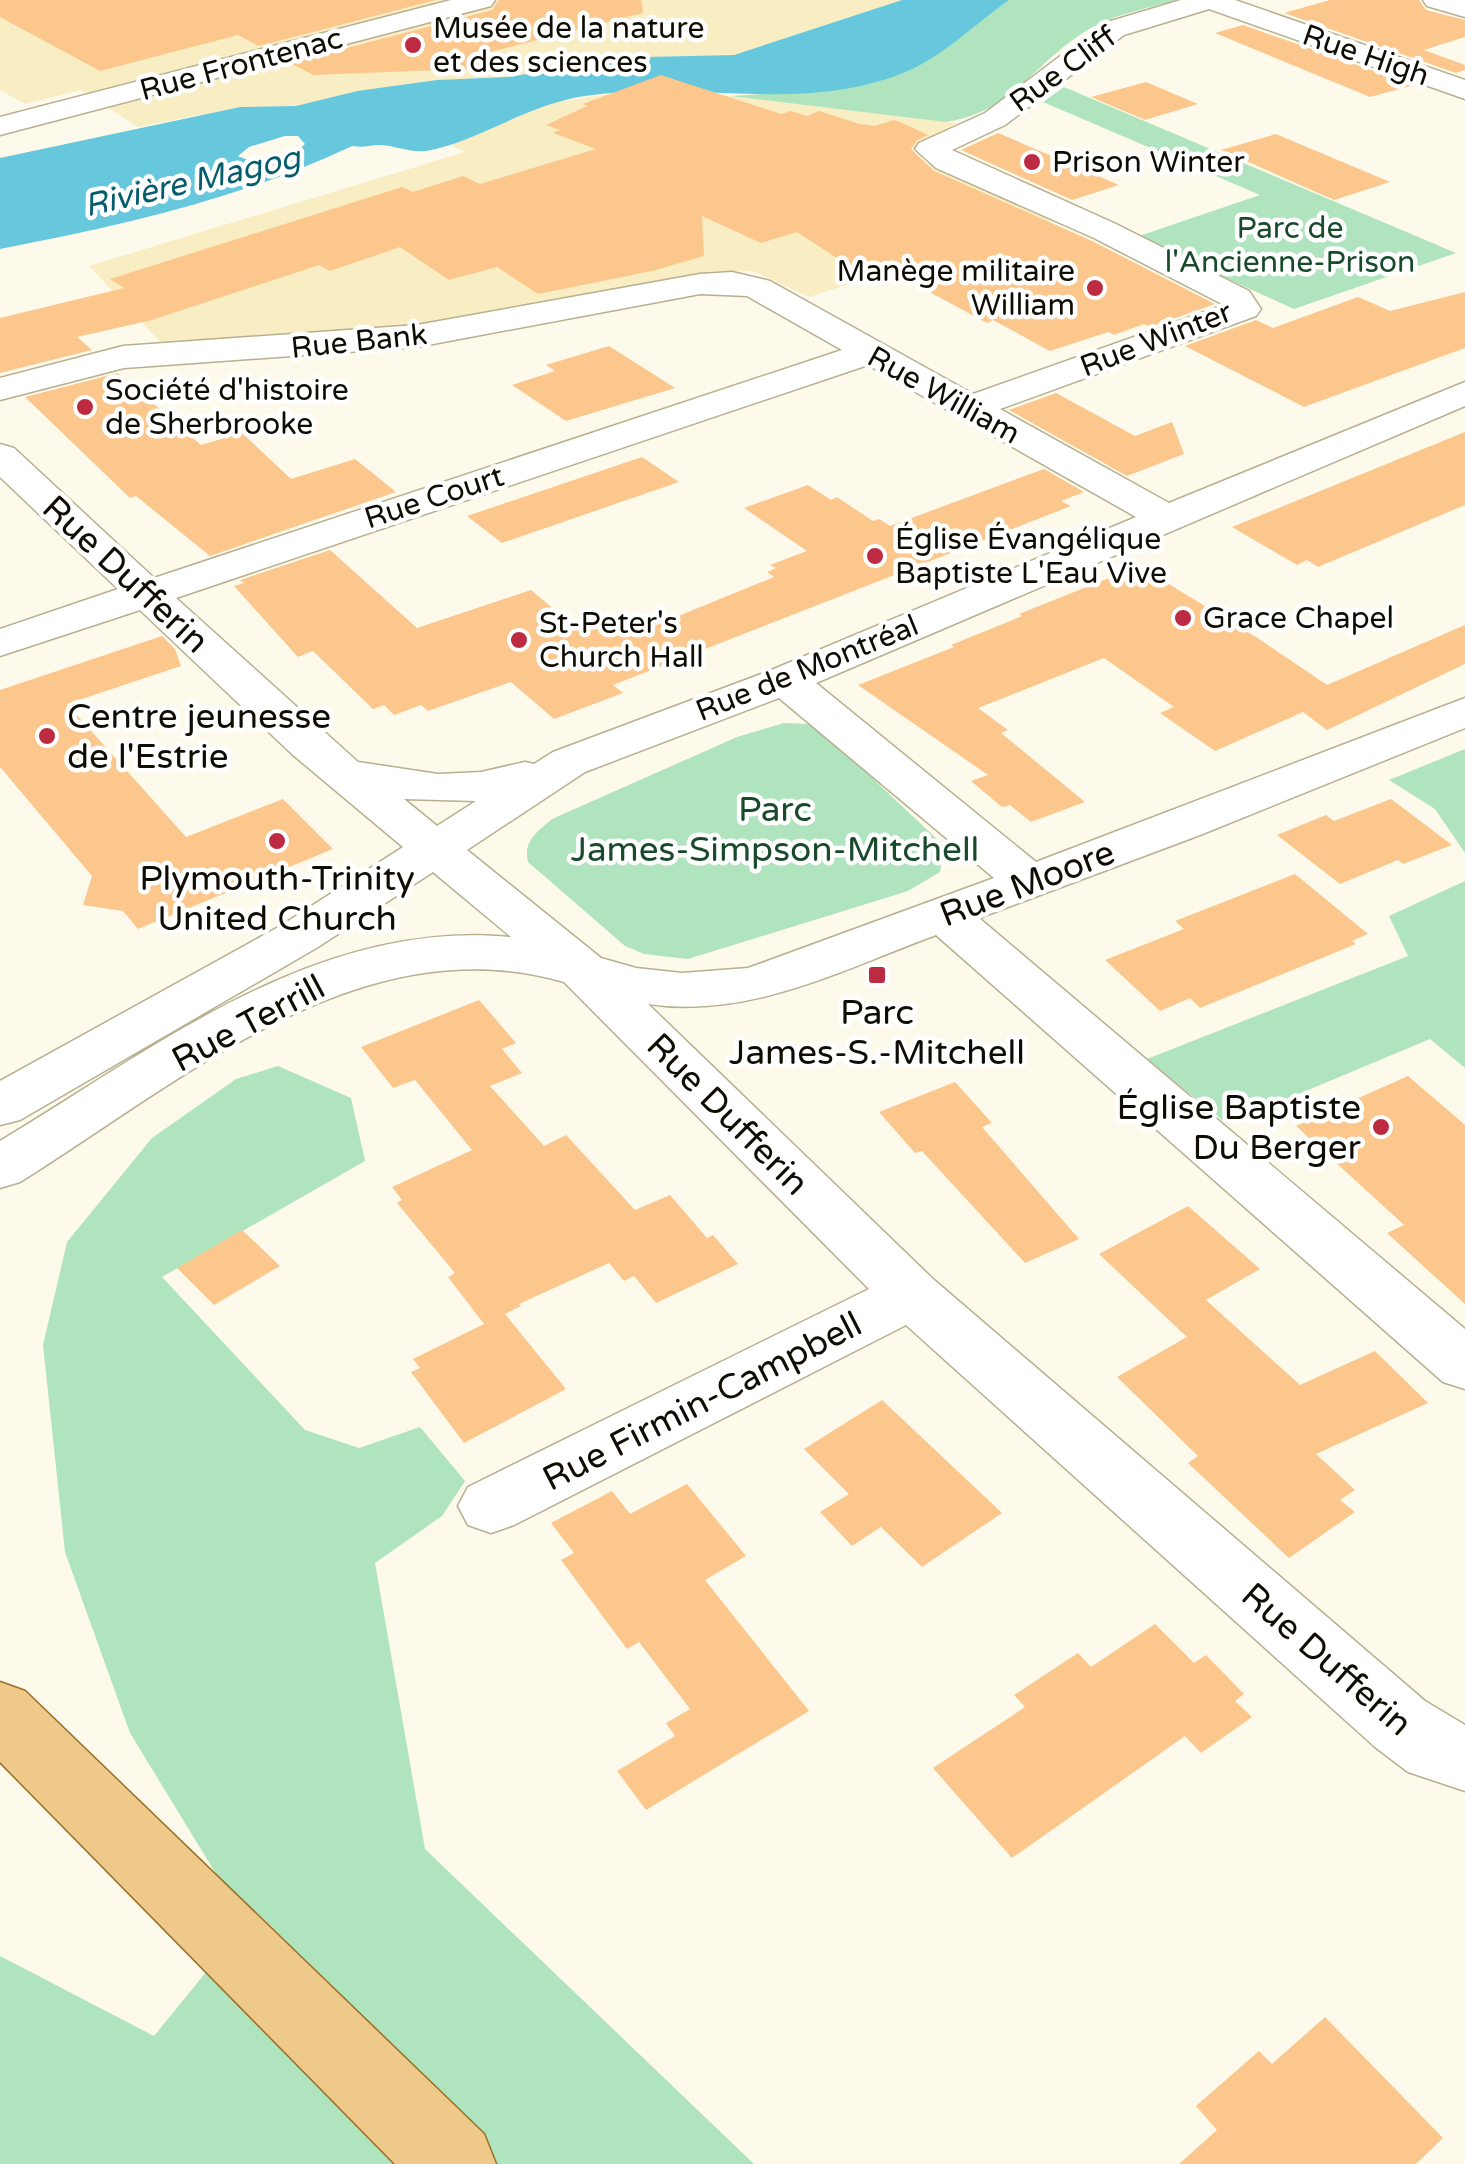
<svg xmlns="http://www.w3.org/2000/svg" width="1465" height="2164" font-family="'Varela Round',sans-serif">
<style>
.built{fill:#f8edc3}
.green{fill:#afe4be}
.water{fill:#66c7dd;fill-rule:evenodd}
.building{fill:#fbc78c}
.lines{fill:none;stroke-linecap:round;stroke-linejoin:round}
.minor-casing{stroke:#b8af8f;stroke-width:3}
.major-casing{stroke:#996f27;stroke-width:3}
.minor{fill:#fff;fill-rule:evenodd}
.major{fill:#eec989;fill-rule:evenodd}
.poi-dot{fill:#bc2b41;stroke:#fff;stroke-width:4}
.labels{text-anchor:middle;stroke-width:9;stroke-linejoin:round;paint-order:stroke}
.far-poi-label{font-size:30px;fill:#0f0c03;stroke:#fff;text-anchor:start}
.far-street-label{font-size:30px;fill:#0f0c03;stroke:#fff}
.far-park-label{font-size:30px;fill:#184a2b;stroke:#fff}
.far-water-label{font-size:32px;font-style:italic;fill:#055c6c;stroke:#fff}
.street-label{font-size:35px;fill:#0f0c03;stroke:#fff}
.poi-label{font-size:35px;fill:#0f0c03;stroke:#fff}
.park-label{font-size:35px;fill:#184a2b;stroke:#fff}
</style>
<rect width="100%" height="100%" fill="#fdfaec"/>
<g class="built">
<path d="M0,0H902L734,55L645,57L507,77L437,80L357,91L296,106L240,107L138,127L81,90L25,104L0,90Z"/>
<path d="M622,92L731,96L957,123L904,153L1051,220L809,297L753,271H714L470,319L328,340L162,344L89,266L465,152L450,144L518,113L555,102Z"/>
</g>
<g class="green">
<path d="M1009,0H1177C1150,8 1119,13 1095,26C1037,56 1016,112 946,122L731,96L827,90L907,71Z"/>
<path d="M1064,87L1456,253L1294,309L1136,237L1260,195L1043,102Z"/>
<path d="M784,723L808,724L820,729L938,840L943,852L940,872L908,891L688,959L644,954L625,946L528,862C523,841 537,832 552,819L737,737Z"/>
<path d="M1465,749V853L1435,809L1389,780Z"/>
<path d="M1465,881V1068L1430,1039L1227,1124L1147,1059L1408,956L1389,916Z"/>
<path d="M278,1066L351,1098L365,1161L162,1277L305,1430L359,1448L420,1427L465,1481L442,1516L375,1563L425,1849L754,2164H0V1956L154,2036L246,1923L130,1733L65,1552L43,1345L67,1242L152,1138L236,1079Z"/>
</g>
<path class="water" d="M902,0H1009C976,23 947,53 910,70C806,116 692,79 585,96C525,105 480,141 426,151C412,153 396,146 381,145C371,145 364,148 352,146C241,199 120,226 0,249V158L240,107L296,106L357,91L437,80L507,77L645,57L734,55ZM285,136H298L305,144C290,160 258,166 238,156L249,147Z"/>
<g class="building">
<path d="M0,0H436L259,46L238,35L100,71L0,17Z"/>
<path d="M499,0H641L643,13L467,58L489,68L313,75L290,63L492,10Z"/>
<path d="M1330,0H1419L1426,10L1465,20V37L1424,50L1465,65V70L1456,73L1284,13Z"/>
<path d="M1243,25L1414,85L1370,97L1215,33Z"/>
<path d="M661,75L781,114L791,111L807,116L819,111L860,124L875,126L894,120L907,125L928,135L916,141L911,149L934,171L1092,241L1215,304L1150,327L1144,324L1114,335L1108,332L1050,351L993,320L987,323L874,262L852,268L797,232L761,243L702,216L704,256L652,271L538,294L497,267L449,280L400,247L330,271L319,265L152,320L77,337L92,350L0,373V318L124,288L110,279L402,187L413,192L463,176L480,184L596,149L553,133L560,130L546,125L587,106L583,104Z"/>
<path d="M1146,82L1198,104L1145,120L1091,97Z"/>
<path d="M998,133L1119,185L1072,200L961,150Z"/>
<path d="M1276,134L1390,182L1334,200L1221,150Z"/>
<path d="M1465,292V348L1304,407L1185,346L1256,320L1273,328L1358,297L1390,311Z"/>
<path d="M609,346L675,388L566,421L512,385L555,371L546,365Z"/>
<path d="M118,373L201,445L242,433L291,479L355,459L396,492L210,556L136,496L130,498L25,397Z"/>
<path d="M1056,393L1135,436L1172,422L1184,454L1127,476L1009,410Z"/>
<path d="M1465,432V505L1318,567L1307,560L1297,565L1232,527Z"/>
<path d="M642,457L679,482L502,543L467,516Z"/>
<path d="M1044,469L1084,492L1061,501L1071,506L613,685L623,693L554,719L511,682L428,711L421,705L394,715L384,705L373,709L313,651L298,657L234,586L244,583L240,580L330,550L417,628L531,590L575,627L602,617L627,637L774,577L767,572L776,568L770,565L807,551L744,508L808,485L831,500L837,497L873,521L879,519L890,526Z"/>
<path d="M1139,566L1256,637L1327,685L1465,625V664L1327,730L1303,712L1215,751L1160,713L1174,707L1104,658L978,708L1008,730L1001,733L1085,802L1031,822L1010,805L1002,807L971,781L988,775L858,685L954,647L951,645L1022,616L1019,614Z"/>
<path d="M162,636L175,649L181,666L67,704L186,837L283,799L333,849L138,929L123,911L83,905L92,876L0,767V690Z"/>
<path d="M1391,799L1452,845L1403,864L1398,860L1340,884L1277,835L1326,815L1334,821Z"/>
<path d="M1295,874L1368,934L1352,941L1356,944L1200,1008L1190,998L1160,1011L1105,960L1184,929L1175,921Z"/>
<path d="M479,1000L516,1043L502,1049L522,1073L490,1086L544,1146L566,1135L635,1210L670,1195L707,1238L713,1235L738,1264L656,1303L634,1276L624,1281L609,1263L519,1304L521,1306L505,1314L566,1389L464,1443L411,1372L420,1368L413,1359L484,1324L448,1277L455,1273L397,1203L402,1200L392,1187L472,1150L415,1080L393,1088L361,1047Z"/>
<path d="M1408,1076L1465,1125V1304L1387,1233L1404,1225L1296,1126Z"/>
<path d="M955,1082L992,1123L982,1127L1079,1239L1025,1263L922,1151L915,1153L879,1112Z"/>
<path d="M1188,1206L1260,1269L1206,1300L1300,1385L1375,1351L1428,1403L1316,1454L1355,1490L1340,1500L1355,1512L1289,1558L1188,1463L1198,1456L1117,1377L1187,1337L1099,1254Z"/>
<path d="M242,1230L280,1266L214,1305L177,1268Z"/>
<path d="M882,1400L1002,1513L922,1567L881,1527L852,1546L820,1512L849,1494L804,1449Z"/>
<path d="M687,1484L746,1556L705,1580L809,1711L646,1810L617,1771L675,1736L666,1723L690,1709L639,1642L627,1649L561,1560L574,1553L551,1523L612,1491L630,1514Z"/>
<path d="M1155,1624L1194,1663L1206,1655L1244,1694L1235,1701L1252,1717L1201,1753L1185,1736L1012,1858L933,1768L1025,1707L1014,1695L1078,1653L1091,1667Z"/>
<path d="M1325,2017L1443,2138L1416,2164H1179L1217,2130L1196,2106L1259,2051L1272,2064Z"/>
</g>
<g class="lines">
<g class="minor-casing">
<g id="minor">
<path d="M451,0H495L491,6L0,135V117Z"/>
<path d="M1181,0H1235L1465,80V99L1209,9L1124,35L1005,125L952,150L1116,224L1249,291L1261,309L1256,316L1000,409L1169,503L1465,382V406L816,683L1036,862L1465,698V728L1200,835L979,918L1465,1329V1389L1443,1382L936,935C844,969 750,1019 648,1004L933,1279L1425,1701L1465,1725V1791L1408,1772L1375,1747L906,1325L514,1525L491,1533L468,1525L458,1506L468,1487L869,1289L564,982C361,923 181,1082 20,1182L0,1188V1141C155,1048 318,918 511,937L433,872L318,947L20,1120L0,1125V1081L282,925L403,847L293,755L140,610L0,656V629L118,589L0,477V444L14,448L154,578L842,350L747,296L700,294L417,347L124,368L0,400V378L123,346L417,325L700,274L732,272L770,281L973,394L1224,305L1094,238L936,168L915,149L919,143L985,113L1104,23ZM868,365L1136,517L769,671L553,752L534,764L525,762L481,772L438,774L358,762L176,598ZM779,698L994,878L748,968L682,973L636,968L601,958L467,850L585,772ZM404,799L476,801L437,826Z"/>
<path d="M1423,0H1465V17L1427,6Z"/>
</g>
</g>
<g class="major-casing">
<path id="major" d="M0,1682L25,1691L484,2134L496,2164H395L0,1762Z"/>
</g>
<use href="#minor" class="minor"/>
<use href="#major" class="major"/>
</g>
<g class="poi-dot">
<circle cx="413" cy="45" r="10"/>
<circle cx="1032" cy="162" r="10"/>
<circle cx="1095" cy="288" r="10"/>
<circle cx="85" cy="407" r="10"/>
<circle cx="875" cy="556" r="10"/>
<circle cx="1183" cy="618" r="10"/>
<circle cx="519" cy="640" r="10"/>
<circle cx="47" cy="736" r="10"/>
<circle cx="277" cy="841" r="10"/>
<rect x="867" y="965" width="20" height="20" rx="5"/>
<circle cx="1381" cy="1127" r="10"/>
</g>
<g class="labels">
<g class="far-poi-label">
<text x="433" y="38">Musée de la nature<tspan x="433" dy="34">et des sciences</tspan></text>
<text x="1052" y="172">Prison Winter</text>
<text x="1075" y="281" text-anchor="end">Manège militaire<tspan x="1075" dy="34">William</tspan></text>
<text x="105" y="400">Société d'histoire<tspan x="105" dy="34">de Sherbrooke</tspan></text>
<text x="895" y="549">Église Évangélique<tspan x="895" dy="34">Baptiste L'Eau Vive</tspan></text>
<text x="1203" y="628">Grace Chapel</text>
<text x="539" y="633">St-Peter's<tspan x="539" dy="34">Church Hall</tspan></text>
</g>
<g class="far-street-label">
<text transform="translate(1366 55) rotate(19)" y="10">Rue High</text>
<text transform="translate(241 64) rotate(-15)" y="10">Rue Frontenac</text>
<text transform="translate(1063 69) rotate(-36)" y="10">Rue Cliff</text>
<text transform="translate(1156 339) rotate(-21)" y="10">Rue Winter</text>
<text transform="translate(359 341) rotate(-6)" y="10">Rue Bank</text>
<text transform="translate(944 395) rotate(29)" y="10">Rue William</text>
<text transform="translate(434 497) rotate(-18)" y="10">Rue Court</text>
<text transform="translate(807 668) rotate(-22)" y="10">Rue de Montréal</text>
</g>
<g class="far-park-label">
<text x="1290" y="238">Parc de<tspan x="1290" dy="34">l'Ancienne-Prison</tspan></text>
</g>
<g class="far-water-label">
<text transform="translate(192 181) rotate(-13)" y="11">Rivière Magog</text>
</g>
<g class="street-label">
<text transform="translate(126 574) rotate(43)" y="12">Rue Dufferin</text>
<text transform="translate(1027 883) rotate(-21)" y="12">Rue Moore</text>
<text transform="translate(248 1023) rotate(-28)" y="12">Rue Terrill</text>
<text transform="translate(728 1114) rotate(45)" y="12">Rue Dufferin</text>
<text transform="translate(702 1401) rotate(-27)" y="12">Rue Firmin-Campbell</text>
<text transform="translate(1327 1659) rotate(41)" y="12">Rue Dufferin</text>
</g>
<g class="poi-label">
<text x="67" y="728" text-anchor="start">Centre jeunesse<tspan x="67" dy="40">de l'Estrie</tspan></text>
<text x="277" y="890">Plymouth-Trinity<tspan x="277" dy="40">United Church</tspan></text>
<text x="877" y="1024">Parc<tspan x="877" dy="40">James-S.-Mitchell</tspan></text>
<text x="1361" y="1119" text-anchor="end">Église Baptiste<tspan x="1361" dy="40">Du Berger</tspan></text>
</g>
<g class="park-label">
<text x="775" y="821">Parc<tspan x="775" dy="40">James-Simpson-Mitchell</tspan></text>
</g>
</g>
</svg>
